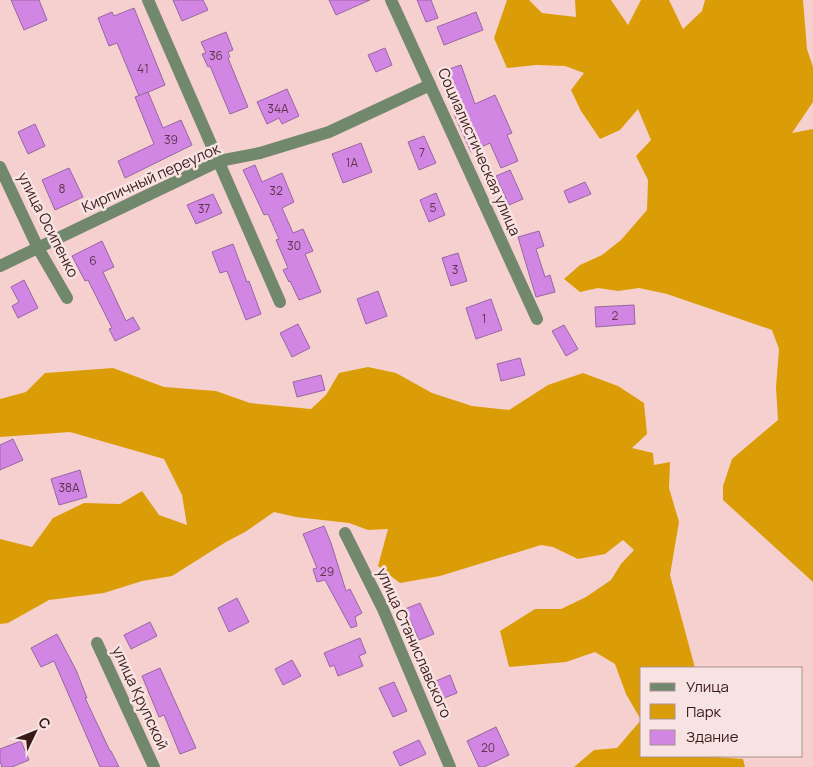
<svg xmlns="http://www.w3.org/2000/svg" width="813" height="767" font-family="Manrope,sans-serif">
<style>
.green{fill:#db9d07}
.building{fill:#d286e3;stroke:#9866a3}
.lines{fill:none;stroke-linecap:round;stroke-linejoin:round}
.minor{stroke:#71886c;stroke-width:12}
.labels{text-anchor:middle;stroke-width:5;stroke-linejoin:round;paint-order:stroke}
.number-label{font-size:12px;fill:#60344c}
.street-label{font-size:15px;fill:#3a1919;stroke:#f6e3e2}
</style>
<rect width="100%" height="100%" fill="#f6d0cf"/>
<g class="green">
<path d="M507,0H529L542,13L576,17L575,0H611L628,25L641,0H669L683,29L702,11L705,0H803L807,49L813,67V102L792,133L813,129V582L723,500V486L732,459L778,420L776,387L779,349L772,330L667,294L639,288L618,291L598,288L580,292L564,279L580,265L602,255L621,240L647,210L648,180L636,156L651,140L638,109L620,130L600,139L581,111L571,90L584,73L565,66L536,65L507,68L494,38Z"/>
<path d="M368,367L396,373L432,393L472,406L509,410L548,385L583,373L618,386L644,403L647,434L632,448L653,453L654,465L670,462L669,488L679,522L670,575L695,668H642V756H715V757L743,759L745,767H574L594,750L617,748L641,720L626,694L615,664L595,652L566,662L509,667L500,631L535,609H561L586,597L611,580L621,564L634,550L623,540L605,554L578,559L553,547L541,545L440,576L400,583L378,566L388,529L368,530L349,523L296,517L274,512L245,532L226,542L172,576L142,581L104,593L49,600L8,623L0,624V539L32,547L53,518L84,503L120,504L142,491L159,515L187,525L182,495L164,459L70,432L0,437V399L26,392L45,373L113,368L164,387L216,391L250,403L311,409L326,395L339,373Z"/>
</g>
<g class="building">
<path d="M11,0H39L47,20L24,30Z"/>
<path d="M173,0H203L208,10L182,21Z"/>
<path d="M329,0H370L336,15Z"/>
<path d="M417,0H431L438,18L426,22Z"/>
<path d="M134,8L165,85L139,96L117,43L109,46L98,18L112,12L114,16Z"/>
<path d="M476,12L483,30L444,45L437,27Z"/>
<path d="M226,32L233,50L228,52L230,57L228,58L248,107L230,114L210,66L208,67L202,54L206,53L201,42Z"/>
<path d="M385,48L392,65L376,72L368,55Z"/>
<path d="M461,65L475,104L495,95L512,133L507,135L518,161L501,168L490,143L471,152L454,114L461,110L446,70Z"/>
<path d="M287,89L299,116L282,124L279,118L267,124L257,102Z"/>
<path d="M148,92L163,128L181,120L192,145L125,178L118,161L154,144L135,97Z"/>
<path d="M35,124L45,146L28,154L18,132Z"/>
<path d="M424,136L436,163L419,170L408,142Z"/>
<path d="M361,143L372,172L343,183L332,154Z"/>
<path d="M255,165L262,182L282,173L294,202L282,208L293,233L303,229L313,251L305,254L321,292L299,300L290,281L289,282L283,270L288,268L276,240L279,239L268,214L264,215L243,170Z"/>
<path d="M69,168L83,197L55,210L42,180Z"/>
<path d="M510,170L523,199L509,205L496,176Z"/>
<path d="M585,182L591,194L569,203L564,191Z"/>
<path d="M436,193L445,215L429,222L420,200Z"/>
<path d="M213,194L222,213L196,224L187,205Z"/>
<path d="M539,231L544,246L536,249L545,277L550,275L555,292L536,297L518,237Z"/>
<path d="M102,241L114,267L103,272L126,321L133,317L140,329L115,341L109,329L112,328L88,280L85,281L72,256Z"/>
<path d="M233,244L247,282L249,281L261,314L246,320L227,271L220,273L212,252Z"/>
<path d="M458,253L467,281L451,286L442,258Z"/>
<path d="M24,280L38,308L18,318L12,306L19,302L11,287Z"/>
<path d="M378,291L387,316L366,324L357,299Z"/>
<path d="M491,299L502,330L476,339L466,308Z"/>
<path d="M634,305L635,324L596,327L595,307Z"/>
<path d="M298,324L310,348L292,357L280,333Z"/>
<path d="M564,325L578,349L566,356L552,331Z"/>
<path d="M520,358L525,375L501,381L497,364Z"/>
<path d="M321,375L325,390L297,397L293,382Z"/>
<path d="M13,439L23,460L0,470V445Z"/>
<path d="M80,470L87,497L59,505L51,479Z"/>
<path d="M324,526L331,543L346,591L350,589L362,613L355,617L357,626L351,628L325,580L317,582L313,569L317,568L303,534Z"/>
<path d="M237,598L249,622L229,632L218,608Z"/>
<path d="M420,603L434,634L419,640L405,609Z"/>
<path d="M150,622L157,636L131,649L124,635Z"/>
<path d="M57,634L76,670L87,698H85L110,751H111L119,767H100L54,661L41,667L31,648Z"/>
<path d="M360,638L366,653L359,656L363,666L338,676L334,665L330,667L324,653Z"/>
<path d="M292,660L301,676L283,685L275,669Z"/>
<path d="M160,668L196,748L180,754L164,715L159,717L142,676Z"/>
<path d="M450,675L457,693L444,698L436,681Z"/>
<path d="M394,682L407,711L393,717L379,688Z"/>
<path d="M496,727L509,755L484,767H479L467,741Z"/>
<path d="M419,740L426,754L400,766L393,752Z"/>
<path d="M21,741L29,760L12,767H2L0,761V749Z"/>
</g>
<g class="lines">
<g class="minor">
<path d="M148,0L280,302"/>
<path d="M391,0L537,319"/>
<path d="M0,167L38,248L67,298"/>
<path d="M0,266L219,161L260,153L329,132L430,85"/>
<path d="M345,533L383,609L450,767"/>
<path d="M97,643L154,767"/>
</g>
</g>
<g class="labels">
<g class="number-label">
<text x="216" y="60">36</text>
<text x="143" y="73">41</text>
<text x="278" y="113">34А</text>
<text x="171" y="144">39</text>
<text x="422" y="157">7</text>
<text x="352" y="167">1А</text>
<text x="62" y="193">8</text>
<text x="276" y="195">32</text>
<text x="433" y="212">5</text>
<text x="204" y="213">37</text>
<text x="294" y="250">30</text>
<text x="93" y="265">6</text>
<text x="455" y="274">3</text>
<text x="615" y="320">2</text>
<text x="484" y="323">1</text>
<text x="69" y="492">38А</text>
<text x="327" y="576">29</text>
<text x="488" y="752">20</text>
</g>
<g class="street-label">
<text transform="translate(479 152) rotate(66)" y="5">Социалистическая улица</text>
<text transform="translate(151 178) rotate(-24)" y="5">Кирпичный переулок</text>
<text transform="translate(48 225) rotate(63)" y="5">улица Осипенко</text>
<text transform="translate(414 643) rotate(66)" y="5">улица Станиславского</text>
<text transform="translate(140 698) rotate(65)" y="5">улица Крупской</text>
</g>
</g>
<rect x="640" y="667" width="162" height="90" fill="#f6e3e2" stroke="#ab9292"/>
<rect x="650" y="683" width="25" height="8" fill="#71886c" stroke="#ab9292"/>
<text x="686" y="692" font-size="15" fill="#3a1919">Улица</text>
<rect x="650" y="704" width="25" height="15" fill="#db9d07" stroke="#ab9292"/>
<text x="686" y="717" font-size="15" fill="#3a1919">Парк</text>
<rect x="650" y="730" width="25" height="15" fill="#d286e3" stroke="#ab9292"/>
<text x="686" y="742" font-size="15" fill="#3a1919">Здание</text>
<g transform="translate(35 732) rotate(47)" stroke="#f6e3e2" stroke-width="4" paint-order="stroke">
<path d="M0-4L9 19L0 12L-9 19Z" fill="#3a1919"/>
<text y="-8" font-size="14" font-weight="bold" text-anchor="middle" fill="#3a1919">С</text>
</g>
</svg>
